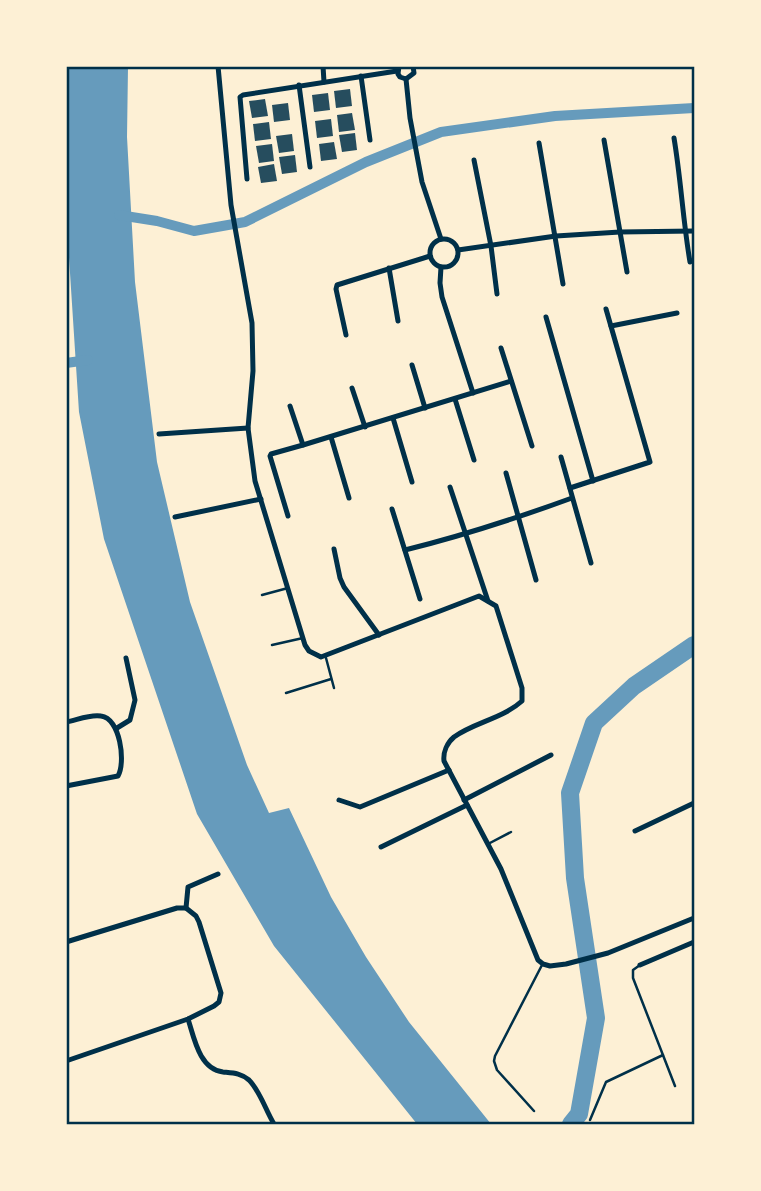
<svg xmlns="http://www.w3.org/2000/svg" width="761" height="1191" font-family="Rubik,sans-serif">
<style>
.water{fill:#669bbc}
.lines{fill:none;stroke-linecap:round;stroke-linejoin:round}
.canal{stroke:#669bbc;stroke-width:10}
.river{stroke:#669bbc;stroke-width:18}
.building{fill:#264d5e}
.service{stroke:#003049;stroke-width:2.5}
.minor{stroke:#003049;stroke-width:5}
.neatline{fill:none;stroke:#003049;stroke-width:2.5}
</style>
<rect width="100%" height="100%" fill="#fdf0d5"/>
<path class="water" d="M66,67H128L127,137L135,282L157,462L190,602L247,765L269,813L289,808L331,897L366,957L409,1022L491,1124H417L274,946L197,814L104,539L79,412L68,242Z"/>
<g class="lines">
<g class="canal">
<path d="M119,215L157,221L194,231L245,222L366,162L441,132L555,116L694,108"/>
<path d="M66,363L88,360"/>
</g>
<path class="river" d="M571,1124L579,1114L596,1018L575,878L570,793L594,723L634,686L694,645"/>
</g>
<g class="building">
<path d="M350,89L352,106L336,108L334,91Z"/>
<path d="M328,93L330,110L314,112L312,95Z"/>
<path d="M265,99L268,116L252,118L249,101Z"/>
<path d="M288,103L290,120L274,122L272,105Z"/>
<path d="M352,113L355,130L339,132L337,115Z"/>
<path d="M331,119L333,136L317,138L315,121Z"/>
<path d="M269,122L271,139L255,141L253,124Z"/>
<path d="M355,133L357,150L342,152L339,135Z"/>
<path d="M292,134L294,151L279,153L276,136Z"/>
<path d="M334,142L337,159L321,161L319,144Z"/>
<path d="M272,144L274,161L259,163L256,146Z"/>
<path d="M295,155L297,172L282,174L279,157Z"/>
<path d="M274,164L277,181L261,183L258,167Z"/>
</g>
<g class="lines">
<g class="service">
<path d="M262,595L288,588"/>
<path d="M272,645L303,638"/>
<path d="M326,658L334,688"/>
<path d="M286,693L331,679"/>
<path d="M488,844L511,832"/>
<path d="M640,965L633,970V978L675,1086"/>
<path d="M534,1111L497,1070L494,1061L495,1056L542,965"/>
<path d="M590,1120L606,1082L663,1055"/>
</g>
<g class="minor">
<path d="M218,66L231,205L252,323L253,371L248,428L255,481L305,645L309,651L321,657L479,596L496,606L522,688V701C502,719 475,722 454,737C447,743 443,752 444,761L501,869L538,960L543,964L550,966L566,964L608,953L694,918"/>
<path d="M323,66L324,82"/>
<path d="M399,66L398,74L400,77L406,79L414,73L413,66"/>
<path d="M361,76L370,140"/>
<path d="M406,79L410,118L422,182L441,239"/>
<path d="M299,85L310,167"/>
<path d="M674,138C681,180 683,221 690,262"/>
<path d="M604,140L627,272"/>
<path d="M539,143L563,284"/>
<path d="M474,160L491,246L497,294"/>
<path d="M247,179L240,97L243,95L397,71"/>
<circle cx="444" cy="253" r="14"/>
<path d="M458,250L556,236L620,232L694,231"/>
<path d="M441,267L440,283L442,297L473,393"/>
<path d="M389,268L398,321"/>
<path d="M546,317L593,481"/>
<path d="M611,326L677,313"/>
<path d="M346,335L336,289L337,285L430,256"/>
<path d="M501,348L532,446"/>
<path d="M412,365L425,408"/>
<path d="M352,388L365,427"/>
<path d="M455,399L474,460"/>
<path d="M290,406L303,445"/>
<path d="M393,418L412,482"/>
<path d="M159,434L248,428"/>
<path d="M331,437L349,498"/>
<path d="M561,457L591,563"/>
<path d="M506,473L536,580"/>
<path d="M450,487L488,601"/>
<path d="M570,488L650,462L606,309"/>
<path d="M392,509L420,599"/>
<path d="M288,516L270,456L271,454L303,445L511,381"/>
<path d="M175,517L261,499"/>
<path d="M334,549L340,578L344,587L379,635"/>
<path d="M405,550C462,536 517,518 572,498"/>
<path d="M66,722C77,720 90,714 101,716C120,718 126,762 118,776L66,786"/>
<path d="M117,728L130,720L135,700L126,658"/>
<path d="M339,800L360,807L449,770"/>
<path d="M464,800L551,755"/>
<path d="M635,831L694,803"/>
<path d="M381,847L467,805"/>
<path d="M186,908L188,887L218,874"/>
<path d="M66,942L177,908H186L196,916L199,922L221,993L219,1002L214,1006L188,1019L66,1061"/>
<path d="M640,965L694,942"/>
<path d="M188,1019C194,1037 199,1069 223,1072C233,1073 241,1073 249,1080C260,1091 266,1111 274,1124"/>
</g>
</g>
<rect width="761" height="1191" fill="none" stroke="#fdf0d5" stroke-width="136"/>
<rect x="68" y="68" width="625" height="1055" class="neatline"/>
</svg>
